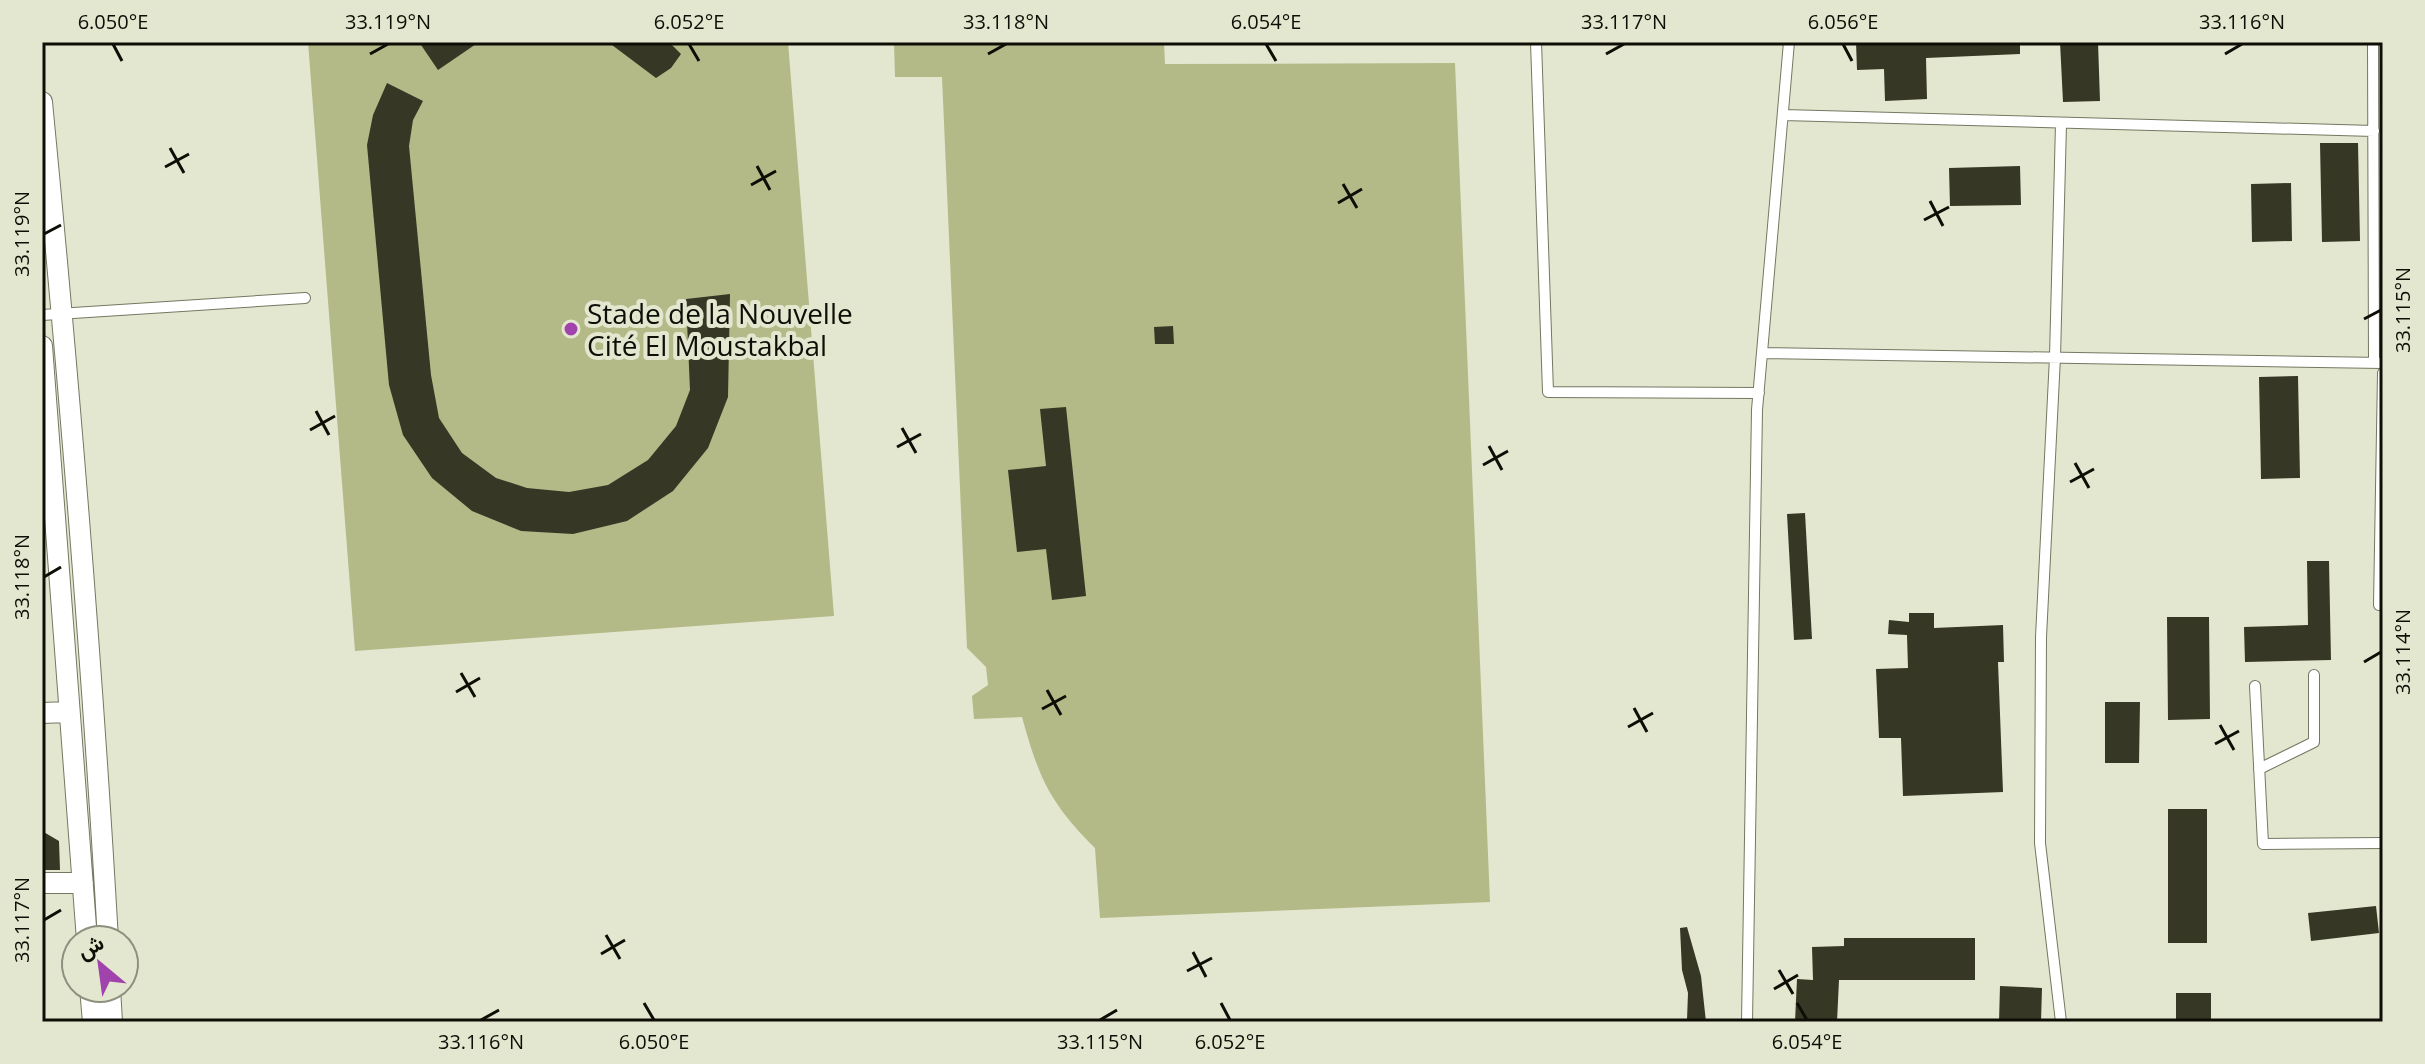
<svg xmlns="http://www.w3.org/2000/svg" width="2425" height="1064" viewBox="0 0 2425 1064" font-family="'Open Sans',Vazirmatn,sans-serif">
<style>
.green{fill:#b4b988}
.building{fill:#363724}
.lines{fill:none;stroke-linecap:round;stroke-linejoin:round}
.service-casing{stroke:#757762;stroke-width:12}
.minor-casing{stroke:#757762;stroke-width:22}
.service{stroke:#fff;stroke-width:10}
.minor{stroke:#fff;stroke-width:20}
.ticks{fill:none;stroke:#0e0e07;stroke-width:3}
.poi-dot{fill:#a043ad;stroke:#e4e7cf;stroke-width:3}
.labels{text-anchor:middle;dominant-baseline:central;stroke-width:8;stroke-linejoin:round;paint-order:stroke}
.poi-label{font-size:28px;fill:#0e0e07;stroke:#e4e7cf;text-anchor:start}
.neatline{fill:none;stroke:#0e0e07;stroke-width:3}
.ticks-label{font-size:20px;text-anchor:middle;fill:#0e0e07}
</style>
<rect width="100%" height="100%" fill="#e4e7cf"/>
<!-- green -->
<path class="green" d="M308,42H788L834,616L355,651Z
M894,42H1164L1165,64L1455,63L1490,902L1100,918L1095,848C1049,802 1039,778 1022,717L974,719L972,696L988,685L986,667L967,648L942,77H895Z"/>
<!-- building -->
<path class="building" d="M419,42H479L438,70Z
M608,42H669L681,54L671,68L656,78Z
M1856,42H2020V54L1926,58L1927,99L1885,101L1884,69L1857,70Z
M2060,42H2098L2100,101L2063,102Z
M387,83L423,101L413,120L409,146L431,375L439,418L462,453L496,478L527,488L569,492L608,485L648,460L676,426L690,390L686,299L730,294L728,397L708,448L673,491L627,521L573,534L521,531L472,511L432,478L403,435L389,385L367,145L373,115Z
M2320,143H2358L2360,241L2322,242Z
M2020,166L2021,205L1950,206L1949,168Z
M2291,183L2292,241L2252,242L2251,184Z
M1173,326L1174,344H1155L1154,327Z
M2298,376L2300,478L2261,479L2259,377Z
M1066,407L1086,596L1052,600L1046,549L1017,552L1008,470L1046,466L1040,409Z
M1805,513L1812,639L1794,640L1787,514Z
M2307,561H2329L2331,660L2245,662L2244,627L2308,625Z
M1909,613H1934V628L2003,625L2004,662H1998L2003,792L1903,796L1901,738H1879L1876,669L1908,668L1907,635L1888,634L1889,620L1909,622Z
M2167,617H2209L2210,719L2168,720Z
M2105,702H2140L2139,763H2105Z
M2168,809H2207V943H2168Z
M42,831L59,841L60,870H42Z
M2376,906L2379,933L2311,941L2308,913Z
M1687,927L1701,976L1706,1022L1687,1020L1688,993L1682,970L1680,928Z
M1844,938H1975V980H1839L1837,1022H1795L1797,979L1813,980L1812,947L1844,946Z
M2000,986L2042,988L2041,1022H1999Z
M2176,993H2211V1022H2176Z"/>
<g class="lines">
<defs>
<path id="service" d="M1536,42L1548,392L1759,393
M2373,42L2374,362
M1783,115L2374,131
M2061,124L2055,357L2041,637L2040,843L2061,1022
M42,315L305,298
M1762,353L2383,363
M2379,605L2383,373
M2255,686L2263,844L2383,843
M2259,769L2314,742V675
M1747,1022L1757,410L1789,42"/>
<path id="minor" d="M42,102C69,381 92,660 108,940
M42,346L87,940
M42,713L69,712
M42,883H83
M90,988L93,1022
M110,988L112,1022"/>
</defs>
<!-- service casing -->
<use href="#service" class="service-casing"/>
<!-- minor casing -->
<use href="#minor" class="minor-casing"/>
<!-- service -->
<use href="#service" class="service"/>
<!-- minor -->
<use href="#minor" class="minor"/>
</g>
<!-- ticks -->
<path class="ticks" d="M113,44L122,61M689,44L699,61M1266,44L1276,61M1843,44L1852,61M370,54L388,44M988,54L1006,44M1606,54L1624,44M2225,54L2242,44M170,148L184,173M757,166L770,190M165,167L189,154M1343,184L1357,208M751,185L776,171M1930,201L1943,226M1338,203L1362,189M1924,220L1949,207M44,234L61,225M2364,319L2381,310M316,411L329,435M902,428L916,453M310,430L335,416M1489,446L1502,470M897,447L921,434M2075,463L2089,488M1483,465L1508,451M2070,482L2094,469M44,577L61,567M2364,662L2381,652M461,673L475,697M1047,690L1061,715M456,692L480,678M1634,708L1647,732M1042,709L1066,696M2220,725L2234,750M1628,727L1653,713M2215,744L2239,731M44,920L61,910M606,935L620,959M1193,952L1206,977M601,954L625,940M1779,970L1793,994M1187,971L1212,958M1774,989L1798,975M644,1003L654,1020M1221,1003L1230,1020M1797,1003L1807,1020M481,1020L499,1010M1100,1020L1117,1010"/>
<!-- markers -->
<circle class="poi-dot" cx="571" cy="329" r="8"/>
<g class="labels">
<!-- poi labels -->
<g class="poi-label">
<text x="587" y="313">Stade de la Nouvelle<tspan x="587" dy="32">Cité El Moustakbal</tspan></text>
</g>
</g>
<!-- border -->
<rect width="2425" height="1064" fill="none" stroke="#e4e7cf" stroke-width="88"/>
<!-- north arrow -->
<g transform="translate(100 964) rotate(331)"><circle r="38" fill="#e4e7cf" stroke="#8e907f" stroke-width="2"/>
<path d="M0-6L14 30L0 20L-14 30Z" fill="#a043ad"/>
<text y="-12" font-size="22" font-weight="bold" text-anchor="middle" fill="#0e0e07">ش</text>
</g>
<rect x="44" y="44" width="2337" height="976" class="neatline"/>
<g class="ticks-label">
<text x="113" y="29">6.050°E</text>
<text x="388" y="29">33.119°N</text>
<text x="689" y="29">6.052°E</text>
<text x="1006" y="29">33.118°N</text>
<text x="1266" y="29">6.054°E</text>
<text x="1624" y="29">33.117°N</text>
<text x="1843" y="29">6.056°E</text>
<text x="2242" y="29">33.116°N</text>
<text transform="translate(22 234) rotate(-90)" y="7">33.119°N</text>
<text transform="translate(2403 310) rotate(-90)" y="7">33.115°N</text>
<text transform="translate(22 577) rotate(-90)" y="7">33.118°N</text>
<text transform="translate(2403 652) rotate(-90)" y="7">33.114°N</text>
<text transform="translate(22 920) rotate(-90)" y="7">33.117°N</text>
<text x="481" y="1049">33.116°N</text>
<text x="654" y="1049">6.050°E</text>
<text x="1100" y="1049">33.115°N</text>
<text x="1230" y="1049">6.052°E</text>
<text x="1807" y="1049">6.054°E</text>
</g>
</svg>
